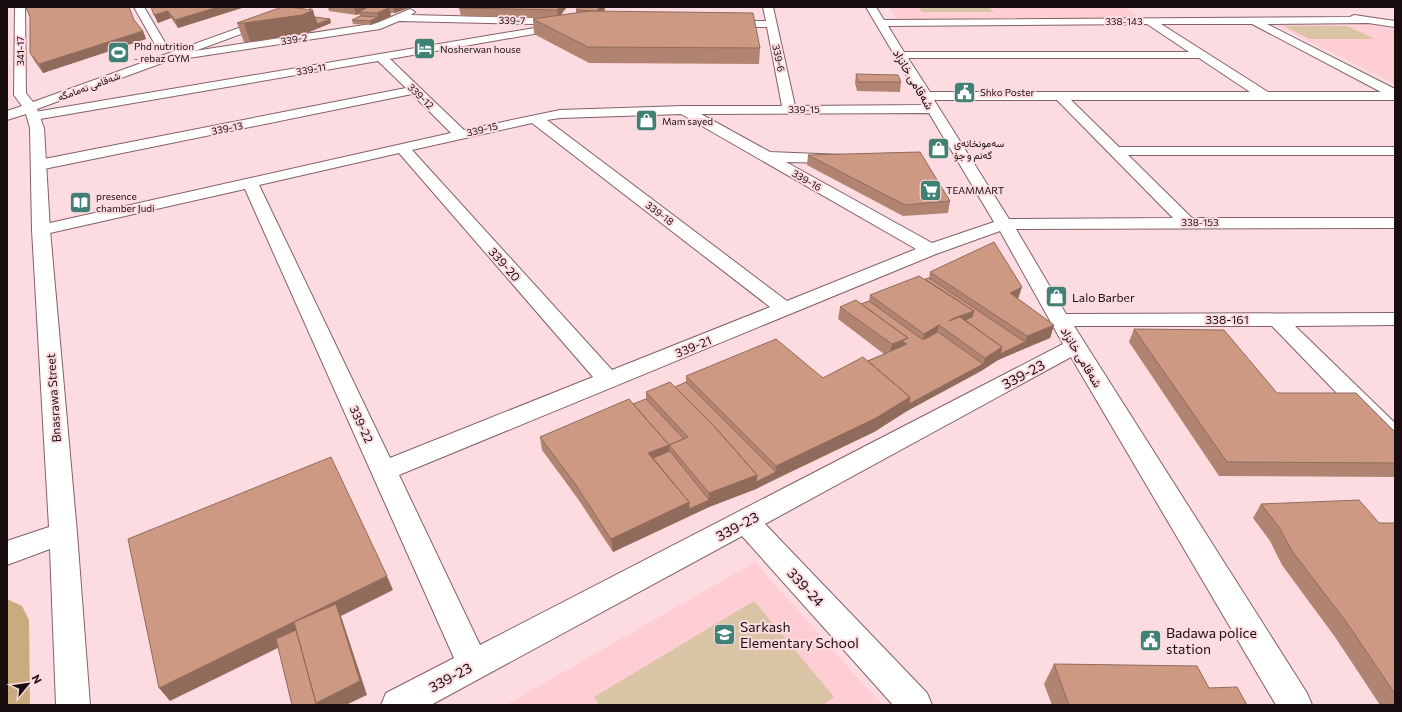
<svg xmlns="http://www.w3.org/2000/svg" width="1402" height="712" viewBox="0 0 1402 712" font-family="Commissioner,Vazirmatn,sans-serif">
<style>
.built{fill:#feced4}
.green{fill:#d9c4a6}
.forest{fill:#caab7d}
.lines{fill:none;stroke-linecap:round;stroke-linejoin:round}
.minor-casing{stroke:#836165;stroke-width:2}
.major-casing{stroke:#836165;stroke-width:2}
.minor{fill:#fff;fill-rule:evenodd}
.major{fill:#fff;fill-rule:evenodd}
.wall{fill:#b18471}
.shaded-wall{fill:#906b5c}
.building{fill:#ce9983;stroke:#906b5c}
.labels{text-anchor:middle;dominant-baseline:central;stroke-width:4;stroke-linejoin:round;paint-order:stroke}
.far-street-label{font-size:10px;fill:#1a0d0f;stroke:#fcdce0}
.far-poi-label{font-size:10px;fill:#1a0d0f;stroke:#fcdce0;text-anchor:start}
.street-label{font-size:12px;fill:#1a0d0f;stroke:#fcdce0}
.poi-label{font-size:12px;fill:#1a0d0f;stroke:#fcdce0;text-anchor:start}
.near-street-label{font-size:14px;fill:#1a0d0f;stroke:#fcdce0}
.near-poi-label{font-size:14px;fill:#1a0d0f;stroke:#fcdce0;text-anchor:start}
</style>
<rect width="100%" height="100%" fill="#fcdce0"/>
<!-- built -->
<path class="built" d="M889,7H1125L1143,19H898Z
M1366,24L1395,29V84L1276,25Z
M755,562L882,705H506Z"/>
<!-- green -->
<path class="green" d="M918,7H989L994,12H922Z
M1284,26H1347L1375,39H1309Z
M754,601L834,697L823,705H599L594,697Z"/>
<!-- forest -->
<path class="forest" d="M7,599L22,606L29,620L30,705H7Z"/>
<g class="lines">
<defs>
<path id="minor" d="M15,7H25L26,95L20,99L14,95Z
M134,7H144L167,46L165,48H157Z
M763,7H773L795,106L924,105L866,7H876L884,20L1350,17L1354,15L1395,21V27L1368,23L1267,24L1395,89V100H1071L1119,147H1395V155H1128L1192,218H1395V228L1016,229L1066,314L1395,313V325L1295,326L1395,423V447L1386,444L1272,326H1074L1307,693L1312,705H1276L1071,357L765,524L927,693L932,705H893L742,536L431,705H381L386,693L454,658L245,189L41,235L35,234L32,230L35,226L41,225L451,133L412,94L39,170L34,168L31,165L34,162L39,160L406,88L378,61L34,120L29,119L27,116L29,113L564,23L568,24L569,26L568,28L390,59L464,130L560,110L683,106H782L767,27H726L721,24L726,21H766ZM1147,24L1189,52H904L888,26ZM1161,24H1252L1381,92H1268ZM908,58H1199L1250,92H930ZM934,100H1057L1173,218L1009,219ZM929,113L994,222L932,243L786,162L837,163L842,161L845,158L842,155L770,152L701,114ZM681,114L916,249L787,301L547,120L560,118ZM532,123L770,307L612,370L412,150ZM399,153L593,377L390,458L259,185ZM1000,231L1063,344L480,645L399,475L936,254Z
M410,9L415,12L411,15L534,18L539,21L534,24L399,21L380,29L162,62L156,59L162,56L377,23Z"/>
<path id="major" d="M297,7H311L309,9L37,109L44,128L50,230L77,533L90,705H56L50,549L7,565V541L49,527L32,230L30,128L26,114L7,120V111L22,106L14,95L15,92H25L33,102Z"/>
</defs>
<!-- minor casing -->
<use href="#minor" class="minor-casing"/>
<!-- major casing -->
<use href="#major" class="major-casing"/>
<!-- minor -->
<use href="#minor" class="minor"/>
<!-- major -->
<use href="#major" class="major"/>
</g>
<!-- wall -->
<path class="wall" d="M151,7H245L178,28L171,18L158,23Z
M328,7H411L395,13H390L391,16L371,25L353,24L352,20L360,16L359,14L356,15L329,11Z
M460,7H567L561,15L576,13V10L579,7H605V9L604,11L760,48L759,64L589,63L534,34L533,19L543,18L461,16L459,8Z
M30,17L134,21L143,31L146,39L43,73L35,62L30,53Z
M315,17L330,19L331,23L307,33L250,42H244L237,23Z
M856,74L901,82L900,92L857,91L855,83Z
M808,155L950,201L948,213L903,216L807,165Z
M930,272L1018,299L1054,325L1050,338L998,360L981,371L907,411L874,432L756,489L709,507L613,552L578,499L542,450L540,437L633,404L646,399V392L675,387L686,382V376L823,378L884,354L838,319L840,307L861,304L869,301L870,295L929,278Z
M1134,329L1277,393L1395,432V477L1219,476L1129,342Z
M1261,504L1379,523H1395V705H1380L1335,637L1282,565L1270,541L1253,518Z
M1054,664L1209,688L1247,705H1052L1044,684Z"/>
<!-- shaded-wall -->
<path class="shaded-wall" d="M218,7H245L178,28L175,20Z
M354,7H375L359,12V14L356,15Z
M393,7H411L395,13Z
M560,7H567L558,18L557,10Z
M600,7H605V9L597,19L596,11Z
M389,8L391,16L371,25L370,21L378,17L377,13Z
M313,10L317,24L330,19L331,23L307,33L250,42L244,23Z
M168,11L171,18L158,23L154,15Z
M143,31L146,39L43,73L39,64Z
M1022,287L1018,299L1010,293Z
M974,311L970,324L949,321L954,318Z
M939,325L936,338L922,347L924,334Z
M1054,325L1050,338L1023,349L1027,336Z
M908,338L906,351L889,357L892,344Z
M1025,342L1023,349L998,360L981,371L907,411L874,432L775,479L776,466L910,397L983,364L985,358L1002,347Z
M669,445L670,458L653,465L648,453Z
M776,472L775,479L756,489L709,507L613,552L611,539L689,502L709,500V493L757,475Z
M387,576L393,590L341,616L367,695L346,705H316V703L300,637L170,701L159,688Z"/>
<!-- building -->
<path class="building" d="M26,7H129L134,20L143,31L39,64L30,53V17Z
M151,7H218L175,20L168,11L154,15Z
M282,7H289L313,10L302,15L244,23H237Z
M368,7H379L389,8L377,13L359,12Z
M460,7H560L557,10L459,8Z
M579,7H600L597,11L576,10Z
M589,11L753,13L760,48L588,47L533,19Z
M360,16L378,17L370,21L352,20Z
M315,17L330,19L317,24Z
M856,74L898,75L901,82H858Z
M920,152L950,201L905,205L808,155Z
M994,242L1022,287L1010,293L1054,325L1027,336L930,272Z
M919,276L974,311L954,318L949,321L960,317L1002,347L985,358L939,325L924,334L870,295Z
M929,278L1025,342L1000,354L1002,347L965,320L972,317L974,311L925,279Z
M856,300L908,338L892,344L840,307Z
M869,301L923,340L938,332L983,364L909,404L910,397L868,361L907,344L902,341L908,338L861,304Z
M1134,329L1224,330L1277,393H1356L1395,432V463L1227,462Z
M776,339L823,378L863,357L910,397L876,418L776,466L686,376Z
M670,382L714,426L757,475L709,493L669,445L648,453L689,502L611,539L576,485L540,437L629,399L669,445L688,437L646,392Z
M686,382L776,472L756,482L757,475L714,426L675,387Z
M646,399L684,439L669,445L633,404Z
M670,451L709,500L689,509V502L653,458Z
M331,457L387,576L159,688L128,539Z
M1359,500L1379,523H1395V694L1347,623L1292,551L1279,527L1261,504Z
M336,604L360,681L316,703L294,622Z
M296,630L316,703V705H292L276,639Z
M1054,664L1197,666L1209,688L1237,687L1247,705H1069Z"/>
<!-- icons -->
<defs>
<symbol id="hotel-square" viewBox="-11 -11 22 22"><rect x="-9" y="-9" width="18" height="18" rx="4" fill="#3f8275" stroke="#fcdce0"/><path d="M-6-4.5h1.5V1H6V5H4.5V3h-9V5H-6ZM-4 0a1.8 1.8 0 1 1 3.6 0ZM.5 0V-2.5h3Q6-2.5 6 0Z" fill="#fff"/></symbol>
<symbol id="stadium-square" viewBox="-11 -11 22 22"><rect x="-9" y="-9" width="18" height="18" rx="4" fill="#3f8275" stroke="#fcdce0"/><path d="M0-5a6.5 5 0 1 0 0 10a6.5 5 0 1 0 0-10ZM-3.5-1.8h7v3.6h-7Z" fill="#fff"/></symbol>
<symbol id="civic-square" viewBox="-11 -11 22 22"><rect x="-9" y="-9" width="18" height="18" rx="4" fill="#3f8275" stroke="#fcdce0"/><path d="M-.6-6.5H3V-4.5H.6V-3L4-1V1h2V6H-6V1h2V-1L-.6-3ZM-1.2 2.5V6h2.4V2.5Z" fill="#fff"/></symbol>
<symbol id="shop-square" viewBox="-11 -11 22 22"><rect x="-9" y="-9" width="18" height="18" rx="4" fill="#3f8275" stroke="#fcdce0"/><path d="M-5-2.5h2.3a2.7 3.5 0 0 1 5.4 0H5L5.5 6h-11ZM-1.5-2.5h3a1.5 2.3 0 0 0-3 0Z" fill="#fff"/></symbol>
<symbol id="supermarket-square" viewBox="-11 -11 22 22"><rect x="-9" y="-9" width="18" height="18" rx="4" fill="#3f8275" stroke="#fcdce0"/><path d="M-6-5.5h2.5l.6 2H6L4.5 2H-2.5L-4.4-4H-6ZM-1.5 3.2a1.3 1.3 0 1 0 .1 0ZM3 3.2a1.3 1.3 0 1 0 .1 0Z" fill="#fff"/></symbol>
<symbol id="library-square" viewBox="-11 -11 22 22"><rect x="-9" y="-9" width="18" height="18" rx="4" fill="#3f8275" stroke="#fcdce0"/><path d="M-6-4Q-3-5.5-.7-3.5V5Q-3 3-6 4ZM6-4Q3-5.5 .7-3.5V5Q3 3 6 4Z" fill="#fff"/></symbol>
<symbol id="school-square" viewBox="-11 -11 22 22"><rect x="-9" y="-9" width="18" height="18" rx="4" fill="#3f8275" stroke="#fcdce0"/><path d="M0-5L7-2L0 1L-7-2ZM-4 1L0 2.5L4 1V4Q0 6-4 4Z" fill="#fff"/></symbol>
</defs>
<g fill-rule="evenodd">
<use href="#hotel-square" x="412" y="36" width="25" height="25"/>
<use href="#stadium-square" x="106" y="40" width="25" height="25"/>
<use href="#civic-square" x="952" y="80" width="25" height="25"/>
<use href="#shop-square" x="634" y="108" width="25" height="25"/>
<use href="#shop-square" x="926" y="136" width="25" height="25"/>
<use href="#supermarket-square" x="918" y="178" width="25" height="25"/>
<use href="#library-square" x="68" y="190" width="25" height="25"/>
<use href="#shop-square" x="1044" y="284" width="25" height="25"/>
<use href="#school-square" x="712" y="622" width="25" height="25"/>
<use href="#civic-square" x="1138" y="628" width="25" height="25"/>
</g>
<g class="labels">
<!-- far-street labels -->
<g class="far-street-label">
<text transform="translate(512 20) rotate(1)">339-7</text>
<text x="1124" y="21">338-143</text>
<text transform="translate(294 39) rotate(-9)">339-2</text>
<text transform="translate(20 51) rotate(-90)">341-17</text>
<text transform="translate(779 58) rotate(78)">339-6</text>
<text transform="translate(311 69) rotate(-10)">339-11</text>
<text transform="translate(89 86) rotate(-20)">شەقامی نەمامگە</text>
<text transform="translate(421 96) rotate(44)">339-12</text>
<text x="804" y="109">339-15</text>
<text transform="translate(227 128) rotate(-11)">339-13</text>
<text transform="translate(482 129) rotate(-13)">339-15</text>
<text transform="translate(807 180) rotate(30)">339-16</text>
<text transform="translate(660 213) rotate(37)">339-18</text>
<text x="1200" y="222">338-153</text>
</g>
<!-- far-poi labels -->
<g class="far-poi-label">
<text x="134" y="46">Phd nutrition<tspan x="134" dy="12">- rebaz GYM</tspan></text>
<text x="440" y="49">Nosherwan house</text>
<text x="980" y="92">Shko Poster</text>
<text x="662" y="121">Mam sayed</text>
<text x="954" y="143">سەمونخانەی<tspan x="954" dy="12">گەنم و جۆ</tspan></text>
<text x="946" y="190">TEAMMART</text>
<text x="96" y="196">presence<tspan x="96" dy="12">chamber Judi</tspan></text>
</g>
<!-- street labels -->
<g class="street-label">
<text transform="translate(914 79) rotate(59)">شەقامی خانزاد</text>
<text transform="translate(505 264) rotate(48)">339-20</text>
<text x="1227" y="319">338-161</text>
<text transform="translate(693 346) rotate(-22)">339-21</text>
<text transform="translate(1082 357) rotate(59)">شەقامی خانزاد</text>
<text transform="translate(53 398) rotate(-94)">Bnasrawa Street</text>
<text transform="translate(362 424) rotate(65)">339-22</text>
</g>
<!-- poi labels -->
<g class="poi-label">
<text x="1072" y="297">Lalo Barber</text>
</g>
<!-- near-street labels -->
<g class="near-street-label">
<text transform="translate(1023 374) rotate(-28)">339-23</text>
<text transform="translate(737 526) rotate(-28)">339-23</text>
<text transform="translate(806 587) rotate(47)">339-24</text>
<text transform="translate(450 677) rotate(-28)">339-23</text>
</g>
<!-- near-poi labels -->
<g class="near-poi-label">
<text x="740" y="626">Sarkash<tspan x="740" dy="16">Elementary School</tspan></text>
<text x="1166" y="632">Badawa police<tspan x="1166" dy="16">station</tspan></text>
</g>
</g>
<!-- border -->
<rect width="1402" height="712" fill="none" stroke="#1a0d0f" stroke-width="16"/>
<!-- north arrow -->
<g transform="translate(28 684) rotate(61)" stroke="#fcdce0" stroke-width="3" paint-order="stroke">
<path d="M0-3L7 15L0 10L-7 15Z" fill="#1a0d0f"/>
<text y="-6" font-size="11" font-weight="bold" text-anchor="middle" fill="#1a0d0f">N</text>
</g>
</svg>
